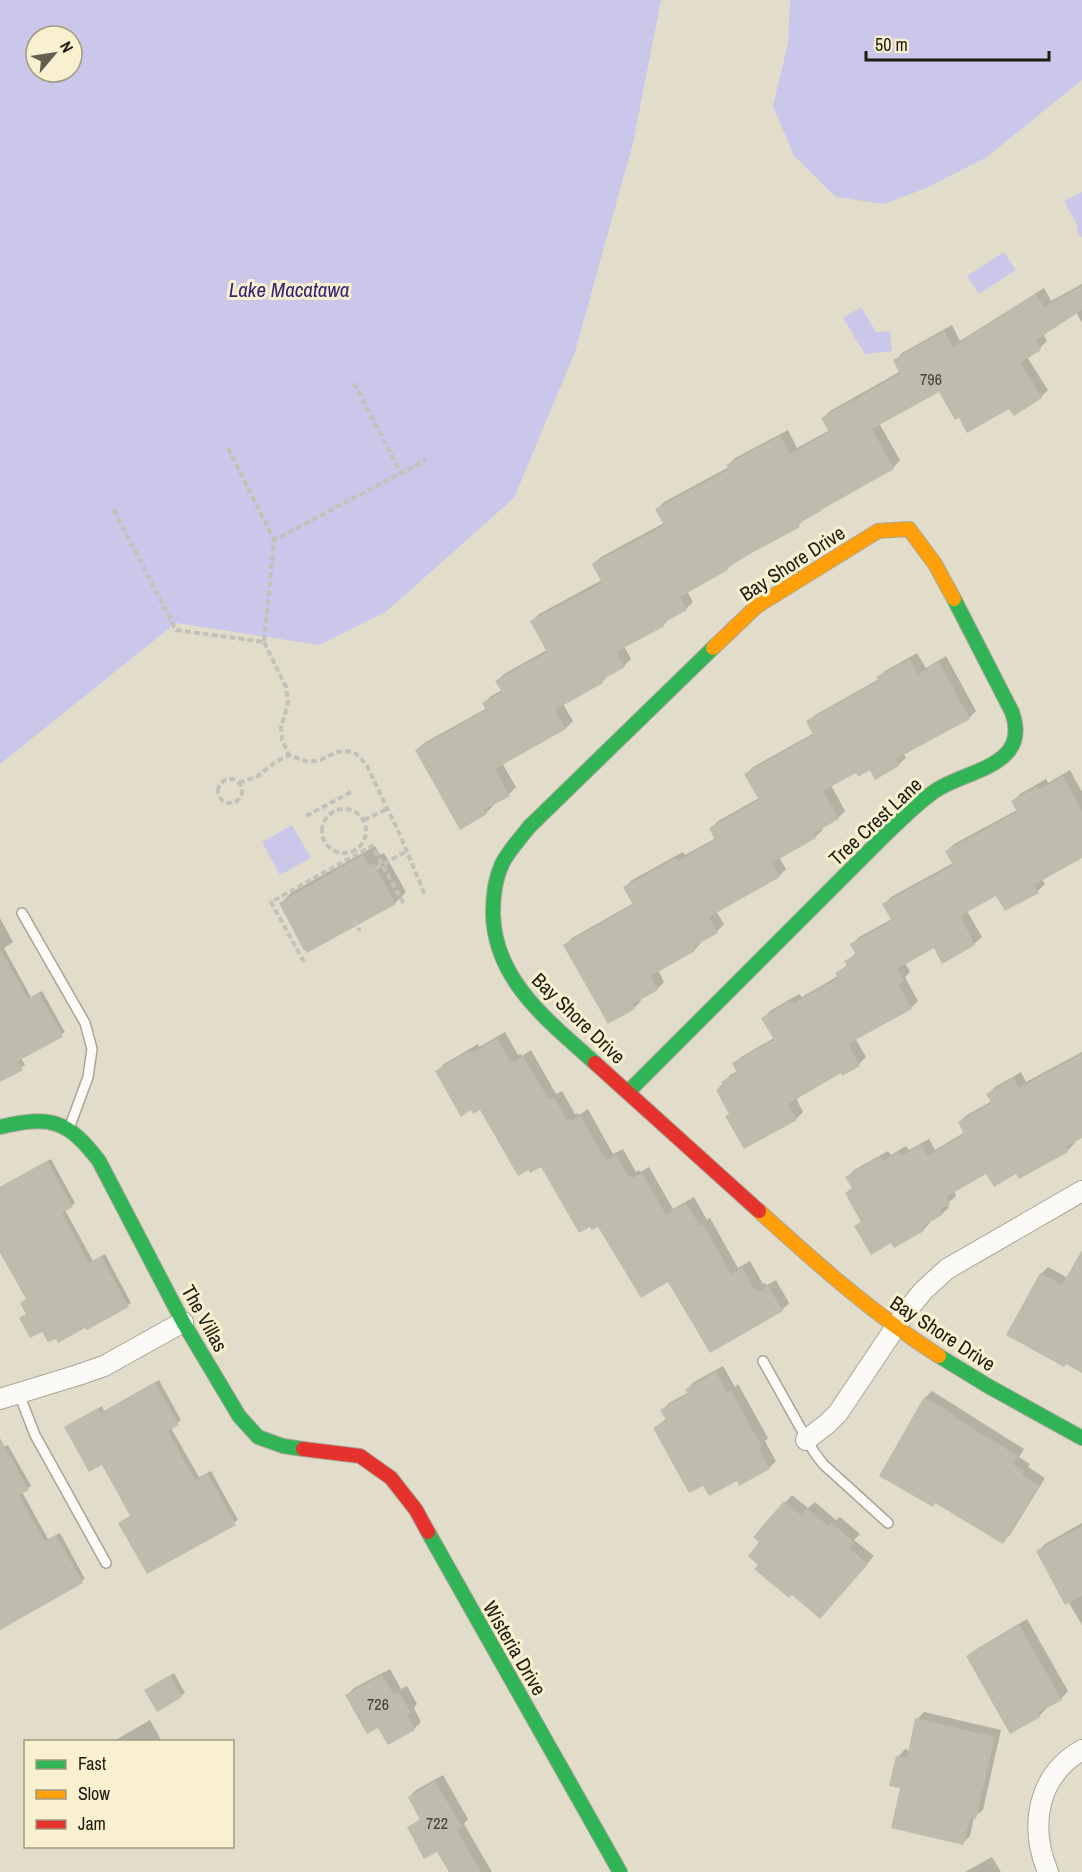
<svg xmlns="http://www.w3.org/2000/svg" width="1082" height="1872" viewBox="0 0 1082 1872" font-family="'Archivo Narrow',sans-serif">
<style>
.water{fill:#cac7ea;fill-rule:evenodd}
.shadow{fill:#0003}
.building{fill:#bfbcae}
.lines{fill:none;stroke-linecap:round;stroke-linejoin:round}
.lane-casing{stroke:#a8a597;stroke-width:12}
.street-casing{stroke:#a8a597;stroke-width:22}
.fast-casing{stroke:#a8a597;stroke-width:16}
.slow-casing{stroke:#a8a597;stroke-width:16}
.jam-casing{stroke:#a8a597;stroke-width:16}
.path{stroke:#c3c1ba;stroke-width:4;stroke-dasharray:6 3;stroke-linecap:butt}
.lane{stroke:#fbfaf7;stroke-width:9}
.street{stroke:#fbfaf7;stroke-width:20}
.fast{stroke:#30b455;stroke-width:14}
.slow{stroke:#ff9f0a;stroke-width:14}
.jam{stroke:#e5322d;stroke-width:14}
.labels{text-anchor:middle;dominant-baseline:central;stroke-width:6;stroke-linejoin:round;paint-order:stroke}
.number-label{font-size:16px;fill:#474438}
.street-label{font-size:20px;fill:#1f1c10;stroke:#f8f0cf}
.water-label{font-size:21px;font-style:italic;fill:#352575;stroke:#f8f0cf}
</style>
<rect width="100%" height="100%" fill="#e2ddcb"/>
<!-- water -->
<path class="water" d="M0,0H661L633,143L575,352L514,498L387,611L319,645L176,623L0,764ZM36,36H72V72H36Z
M790,0H1082V80L987,157L924,189L884,204L836,197L794,156L773,106L788,43Z
M1082,192V237H1080L1076,229L1078,227L1064,201Z
M1004,252L1016,270L979,294L967,276Z
M861,307L876,332L890,331L892,351L865,354L843,318Z
M292,825L311,858L280,875L262,842Z"/>
<!-- shadow -->
<path class="shadow" d="M1082,284V323L1076,312L1043,334L1047,341L1040,348L1027,357L1048,390L1041,397L1010,407L940,390L879,423L900,460L893,468L806,518L799,525L735,561L727,569L687,591L693,602L686,609L671,617L664,624L624,646L631,659L624,666L610,674L602,682L563,704L573,721L566,728L502,763L516,787L509,794L492,804L493,806L486,813L416,751L424,743L487,708L484,703L491,696L502,690L497,681L504,674L547,650L532,621L539,614L602,580L593,564L601,557L664,523L657,509L664,502L729,467L728,465L735,458L788,430L797,448L830,430L823,418L830,411L901,371L895,361L902,353L952,325L960,341L1044,288L1051,301Z
M917,653L926,668L946,656L976,711L969,718L903,753L906,758L898,765L857,771L831,785L845,811L838,818L821,827L823,830L815,837L779,857L786,869L779,876L716,911L724,924L717,931L700,941L701,943L694,950L658,970L664,982L657,989L640,999L641,1001L634,1008L565,945L572,938L634,903L625,887L632,880L683,852L685,855L716,838L710,829L718,821L759,798L746,774L753,767L814,733L808,722L815,715L879,679L878,678L885,671Z
M1070,770L1082,792V857L1042,879L1045,884L1038,891L997,894L967,911L982,937L974,944L942,962L934,946L905,963L910,972L905,977L918,1001L911,1008L855,1038L866,1057L859,1064L842,1071L796,1098L803,1112L796,1119L730,1113L717,1090L730,1075L738,1071L734,1064L741,1057L774,1038L763,1018L770,1011L799,994L802,997L838,976L837,973L848,964L846,962L856,953L852,945L859,937L892,919L884,904L891,897L953,863L947,851L954,844L1017,810L1013,801L1020,794L1046,779L1048,783Z
M375,846L380,855L384,853L406,892L395,903H281L292,892Z
M0,918L13,942L4,948L31,997L42,991L65,1032L21,1058L25,1065L0,1081Z
M505,1032L518,1055L521,1054L522,1056L531,1050L556,1094L562,1091L575,1114L577,1113L579,1115L588,1109L613,1154L623,1149L636,1172L639,1170L640,1172L649,1167L673,1209L694,1197L707,1220L710,1218L738,1268L750,1261L763,1284L765,1283L767,1285L776,1280L789,1303L782,1310L711,1350L669,1280L599,1225H590L542,1165L480,1108L437,1071L444,1064L478,1044L479,1047Z
M1082,1052V1136L1073,1141L1075,1143L1068,1150L1019,1177L1017,1172H987L954,1191L956,1196L947,1204L949,1207L942,1214L929,1221L930,1223L923,1230L892,1240L856,1226L862,1220L847,1193L853,1187L847,1177L854,1170L888,1151L891,1155L906,1146L909,1150L929,1139L935,1150L965,1132L959,1122L967,1115L992,1101L988,1094L995,1087L1021,1072L1026,1082Z
M51,1159L75,1203L65,1210L93,1261L105,1254L131,1303L87,1328L28,1314L22,1303L27,1298L0,1250V1187Z
M1048,1267L1068,1278L1082,1270V1372L1041,1274Z
M723,1366L735,1387L738,1384L768,1438L765,1441L776,1461L769,1468L737,1479L703,1484L654,1428L667,1418L662,1410L669,1403L689,1392L687,1389L694,1382Z
M159,1380L181,1420L171,1428L199,1477L211,1471L238,1520L148,1572L132,1516L102,1463L66,1427L102,1406L104,1411Z
M932,1391L1024,1449L1019,1457L1030,1464L1028,1467L1045,1478L1010,1535L1002,1542L925,1398Z
M8,1445L31,1486L22,1492L48,1539L60,1533L85,1579L0,1628V1449Z
M792,1495L808,1508L815,1502L836,1520L840,1517L860,1534L854,1540L874,1556L827,1610L760,1565L762,1542L755,1537Z
M1082,1523V1625L1038,1551L1045,1544Z
M1027,1619L1068,1691L1061,1699L1045,1707L1046,1709L1039,1716L968,1657L975,1650Z
M390,1669L401,1689L407,1686L417,1704L414,1708L421,1722L414,1729L379,1726L347,1695L354,1688Z
M174,1673L185,1693L157,1710L146,1690Z
M924,1712L1001,1730L983,1810L974,1817L970,1836L963,1843L902,1787L898,1757L905,1749L910,1751L917,1719Z
M150,1720L162,1742H116L119,1738Z
M443,1775L468,1819L464,1824L492,1872H453L438,1850L409,1828L421,1818L409,1797L416,1790Z
M992,1857L1001,1872H965Z"/>
<!-- building -->
<path class="building" d="M1082,286V310L1036,340L1041,350L1020,363L1042,398L1014,416L1009,409L967,433L959,418L955,420L939,392L872,429L894,469L821,510V511L798,524L800,527L750,554L727,568L728,570L680,597L687,610L663,623L665,626L616,652L625,667L602,680L603,683L555,710L566,729L495,769L510,796L484,810L487,814L460,830L415,750L486,710L482,703L502,692L495,681L547,652L530,621L602,583L592,564L664,525L655,509L729,469L726,465L780,436L790,454L829,432L821,418L900,374L893,360L944,331L953,347L1036,294L1044,307Z
M910,659L918,674L939,662L970,719L896,759L899,766L875,780L870,770L858,777L856,773L823,791L839,819L814,833L816,838L772,863L780,877L709,917L718,933L693,947L695,951L651,976L658,990L633,1004L635,1009L608,1024L563,945L633,905L623,887L676,858L678,861L715,840L709,828L759,800L744,774L813,735L806,721L878,681L876,677Z
M1063,776L1082,811V858L1034,885L1039,893L1005,911L996,896L960,916L975,945L942,964L934,948L897,969L904,981L898,984L912,1009L848,1044L860,1066L842,1076L841,1073L788,1104L797,1120L744,1149L725,1116L729,1114L716,1090L723,1086L721,1082L737,1073L732,1063L774,1040L761,1018L792,1000L794,1003L838,978L835,973L847,966L844,961L856,955L850,944L892,921L882,904L953,865L945,851L1017,812L1011,801L1038,786L1040,789Z
M363,855L369,865L373,863L396,904L307,953L306,950L304,951L279,903Z
M0,949L28,999L39,993L63,1037L18,1061L23,1070L0,1082Z
M497,1038L510,1061L513,1060L514,1062L523,1056L549,1100L554,1097L567,1120L570,1119L571,1121L580,1116L606,1160L616,1155L629,1178L631,1176L633,1178L642,1173L666,1215L686,1203L700,1226L703,1224L731,1274L742,1267L755,1290L758,1289L759,1291L768,1286L783,1311L710,1353L668,1282L641,1298L598,1227L592,1230L590,1227L579,1233L541,1167L530,1173L528,1170L518,1176L480,1110L473,1114L471,1110L461,1117L435,1071L471,1050L472,1053Z
M1082,1054V1138L1066,1147L1068,1152L1019,1179L1016,1174L994,1187L986,1174L946,1197L950,1204L940,1210L942,1215L922,1227L924,1231L894,1248L891,1243L871,1255L854,1226L861,1222L845,1193L852,1188L845,1177L880,1157L883,1161L899,1152L901,1156L921,1145L928,1156L964,1134L958,1122L991,1103L986,1094L1013,1078L1019,1088Z
M47,1161L73,1207L62,1213L89,1263L101,1256L129,1307L87,1330L85,1328L58,1343L56,1339L48,1342L42,1332L30,1338L19,1318L26,1314L20,1303L26,1299L0,1253V1187Z
M1082,1250V1373L1066,1364L1064,1367L1006,1335L1040,1273L1062,1285Z
M716,1372L727,1393L731,1390L762,1447L759,1449L770,1469L739,1486L737,1481L709,1496L703,1486L689,1493L653,1428L666,1420L660,1410L688,1394L685,1389Z
M155,1382L179,1425L168,1431L195,1480L207,1473L236,1525L147,1574L118,1523L130,1516L117,1492L102,1465L89,1472L64,1427L98,1408L101,1413Z
M924,1397L955,1415L954,1417L1018,1456L1013,1464L1024,1471L1022,1475L1039,1486L1003,1544L935,1503L933,1507L879,1476Z
M0,1438L29,1490L19,1495L32,1519L45,1541L56,1535L83,1583L0,1630Z
M784,1501L801,1515L807,1508L828,1526L832,1523L854,1542L849,1548L868,1564L820,1619L792,1595L789,1598L754,1569L758,1565L748,1556L759,1542L753,1537Z
M1082,1526V1596L1065,1605L1036,1551Z
M1019,1625L1062,1700L1038,1713L1040,1717L1010,1734L966,1656Z
M170,1675L182,1697L157,1712L144,1690Z
M382,1675L394,1695L399,1692L411,1713L407,1715L415,1730L388,1745L378,1728L367,1734L345,1695Z
M915,1718L995,1737L976,1819L970,1818L963,1845L891,1828L900,1788L889,1786L896,1756L907,1758Z
M435,1781L462,1827L457,1831L481,1872H449L437,1852L424,1859L407,1827L420,1820L408,1797Z"/>
<g class="lines">
<defs>
<path id="lane" d="M22,913L85,1023L92,1049L88,1077L70,1126
M763,1361L814,1452L823,1464L888,1523
M19,1394L35,1435L106,1563"/>
<path id="street" d="M0,1399L78,1375L104,1366L183,1322
M806,1440L827,1424L838,1413L905,1313L923,1291L947,1269L1082,1191
M1048,1872C1029,1826 1037,1776 1082,1750"/>
<path id="fast" d="M595,1063C550,1022 494,981 493,913C493,897 495,879 502,864C509,850 520,839 529,827L713,648
M628,1092L885,835C902,819 919,801 938,789C971,769 1031,765 1012,712L954,599
M0,1127C50,1115 68,1120 99,1161L183,1322L239,1416L258,1437L283,1446L303,1449
M939,1356L988,1386L1082,1438
M428,1532L620,1872"/>
<path id="slow" d="M713,648L757,606L878,531L909,529L935,564L954,599
M759,1211C816,1263 873,1314 939,1356"/>
<path id="jam" d="M595,1063L759,1211
M303,1449L360,1456L391,1478L416,1510L428,1532"/>
</defs>
<!-- lane casing -->
<use href="#lane" class="lane-casing"/>
<!-- street casing -->
<use href="#street" class="street-casing"/>
<!-- fast casing -->
<use href="#fast" class="fast-casing"/>
<!-- slow casing -->
<use href="#slow" class="slow-casing"/>
<!-- jam casing -->
<use href="#jam" class="jam-casing"/>
<!-- path -->
<path class="path" d="M354,383L401,473
M228,448L274,540
M114,510L176,630L264,642L274,540L426,460
M264,642L286,687L288,703L281,728L282,740L289,755L308,762L320,760L337,752L347,751L356,754L366,764L400,835L425,895
M218 791a12 12 0 1 1 24 0a12 12 0 1 1-24 0Z
M239,783L258,776L274,763L289,755
M322 831a22 22 0 1 1 44 0a22 22 0 1 1-44 0Z
M306,816L351,792
M364,820L387,809
M376,868L407,851
M354,920L360,931
M304,962L271,902L372,846L405,906"/>
<!-- lane -->
<use href="#lane" class="lane"/>
<!-- street -->
<use href="#street" class="street"/>
<!-- fast -->
<use href="#fast" class="fast"/>
<!-- slow -->
<use href="#slow" class="slow"/>
<!-- jam -->
<use href="#jam" class="jam"/>
</g>
<g class="labels">
<!-- number labels -->
<g class="number-label">
<text x="931" y="379">796</text>
<text x="378" y="1704">726</text>
<text x="437" y="1823">722</text>
</g>
<!-- street labels -->
<g class="street-label">
<text transform="translate(792 563) rotate(-33)">Bay Shore Drive</text>
<text transform="translate(875 821) rotate(-43)">Tree Crest Lane</text>
<text transform="translate(579 1018) rotate(44)">Bay Shore Drive</text>
<text transform="translate(205 1318) rotate(61)">The Villas</text>
<text transform="translate(943 1333) rotate(33)">Bay Shore Drive</text>
<text transform="translate(515 1648) rotate(60)">Wisteria Drive</text>
</g>
<!-- water labels -->
<g class="water-label">
<text x="289" y="289">Lake Macatawa</text>
</g>
</g>
<!-- legend -->
<rect x="24" y="1740" width="210" height="108" fill="#f8f0cf" stroke="#a19b83" stroke-width="1.5"/>
<rect x="36" y="1760" width="30" height="9" fill="#30b455" stroke="#a19b83" stroke-width="1.5"/>
<text x="78" y="1770" font-size="18" fill="#1f1c10">Fast</text>
<rect x="36" y="1790" width="30" height="9" fill="#ff9f0a" stroke="#a19b83" stroke-width="1.5"/>
<text x="78" y="1800" font-size="18" fill="#1f1c10">Slow</text>
<rect x="36" y="1820" width="30" height="9" fill="#e5322d" stroke="#a19b83" stroke-width="1.5"/>
<text x="78" y="1830" font-size="18" fill="#1f1c10">Jam</text>
<!-- north arrow -->
<g transform="translate(54 54) rotate(61)"><circle r="28" fill="#f8f0cf" stroke="#a19b83" stroke-width="1.5"/>
<path d="M0-4.5L10 22L0 15L-10 22Z" fill="#636051"/>
<text y="-9" font-size="16" font-weight="bold" text-anchor="middle" fill="#1f1c10">N</text>
</g>
<!-- scale -->
<path d="M866 51v9h183v-9" fill="none" stroke="#1f1c10" stroke-width="3"/>
<text x="875" y="51" font-size="18" fill="#1f1c10" stroke="#f8f0cf" stroke-width="4.5" paint-order="stroke">50 m</text>
</svg>
